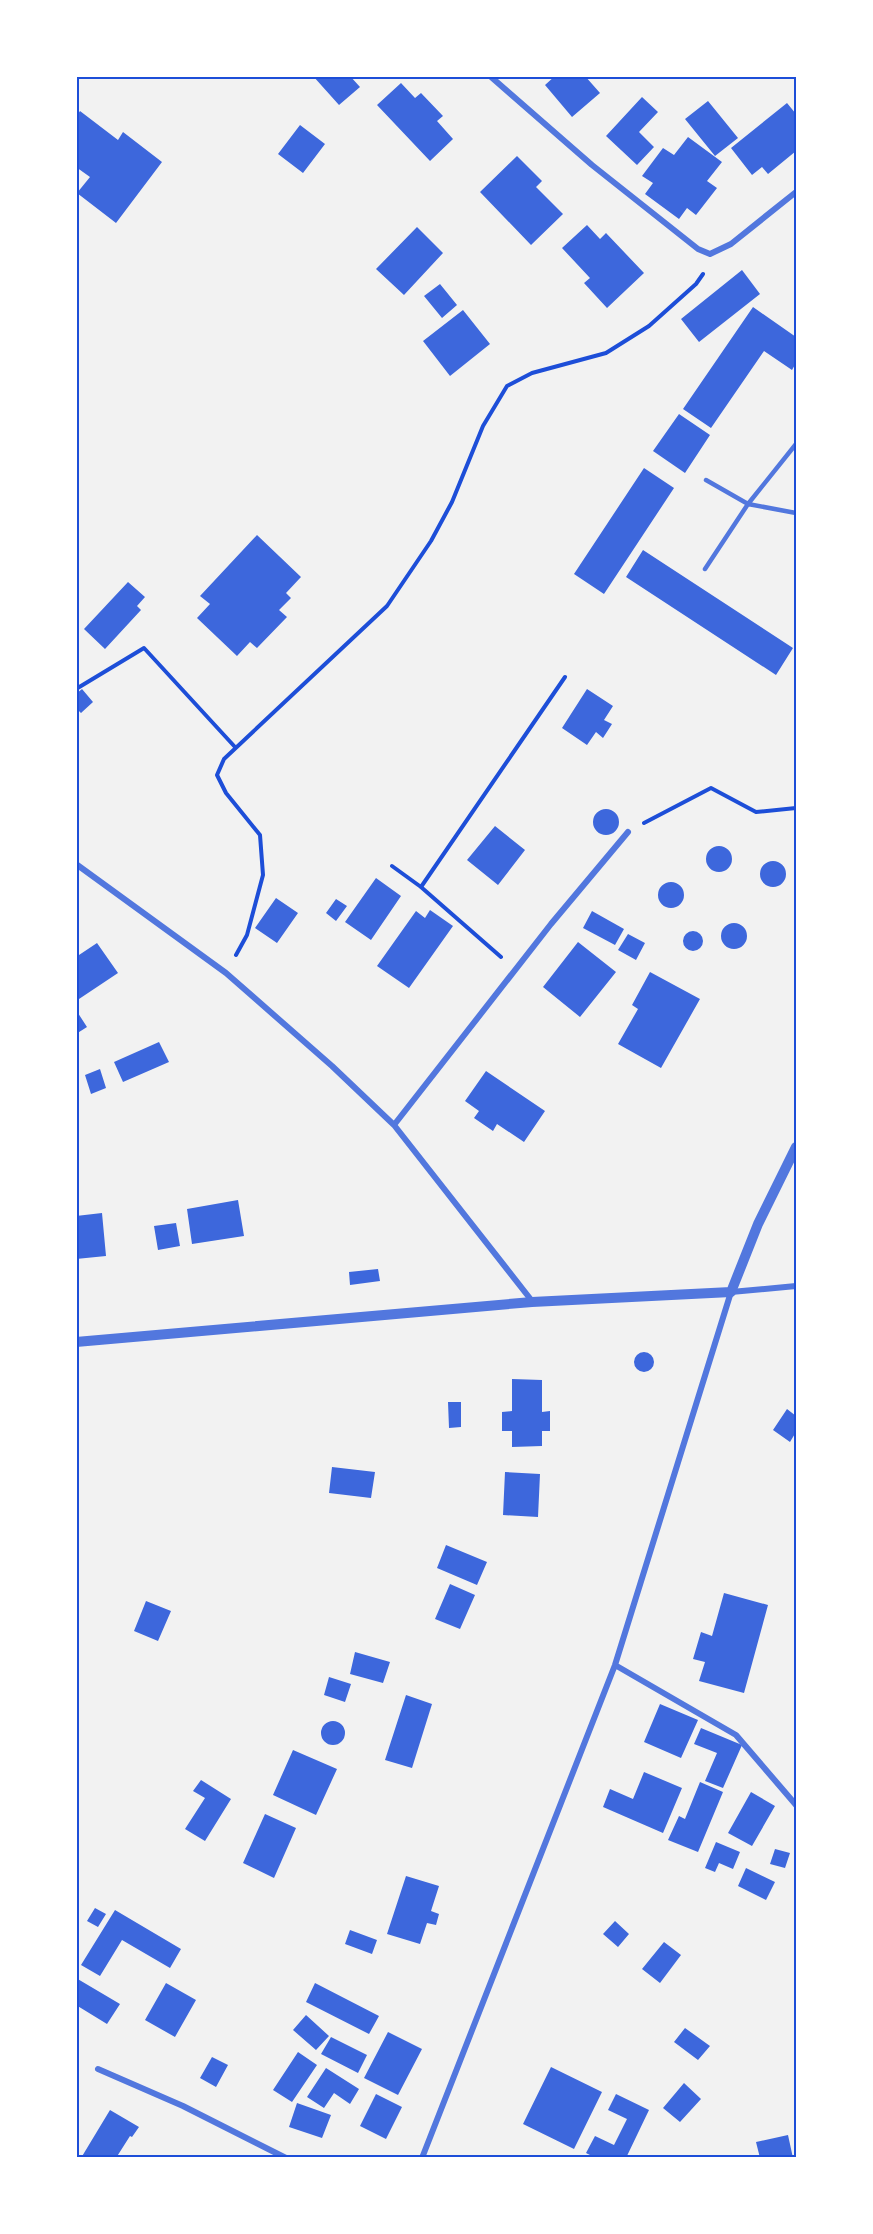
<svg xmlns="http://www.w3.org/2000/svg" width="873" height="2234" viewBox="0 0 873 2234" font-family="Signika,sans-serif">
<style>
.building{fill:#3d67dc}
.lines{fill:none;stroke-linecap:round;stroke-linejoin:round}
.path{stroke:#1d4ed8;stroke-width:4}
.service{stroke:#5277de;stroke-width:4.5}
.minor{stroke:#5277de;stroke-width:6}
.tertiary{stroke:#5277de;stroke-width:10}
.neatline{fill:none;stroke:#1d4ed8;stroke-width:2}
</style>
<rect width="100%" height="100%" fill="#f2f2f2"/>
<!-- building -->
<path class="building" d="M313,76H350L360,87L339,105Z
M555,76H585L600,93L572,117L545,85Z
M401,83L415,98L421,93L443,116L437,121L453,139L430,161L377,105Z
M642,97L658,112L639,132L654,147L637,165L606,136Z
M708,101L738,138L715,156L685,119Z
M787,103L796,114V151L768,174L762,167L752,175L731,148Z
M80,111L118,140L123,132L162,162L116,223L77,193L90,177L76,167V117Z
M300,125L325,144L303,173L278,154Z
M688,137L722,162L707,181L717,188L696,215L687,208L679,219L645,194L653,183L642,176L663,148L674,155Z
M517,156L542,181L536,187L563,214L531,245L480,192Z
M587,225L600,239L606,233L644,273L607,308L584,283L590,278L562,248Z
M417,227L443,253L404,295L376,269Z
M742,270L760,294L699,342L681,319Z
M440,284L457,305L442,318L424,296Z
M753,307L796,337V363L792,370L764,351L711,428L683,409Z
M463,310L490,344L450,376L423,341Z
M679,414L710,435L685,473L653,451Z
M644,468L674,488L604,594L574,574Z
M257,535L301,577L286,593L291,598L279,610L287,617L257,648L250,642L237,656L197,618L210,604L200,596Z
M643,550L793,648L776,675L626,577Z
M128,582L145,597L137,606L141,610L105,649L84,629Z
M82,689L93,702L81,713L76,708V694Z
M587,689L613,706L604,720L612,724L603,738L596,732L587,745L562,728Z
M593 822a13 13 0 1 1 26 0a13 13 0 1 1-26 0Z
M495,826L525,850L498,885L467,860Z
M706 859a13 13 0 1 1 26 0a13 13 0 1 1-26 0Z
M760 874a13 13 0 1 1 26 0a13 13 0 1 1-26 0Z
M376,878L401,896L371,940L345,922Z
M658 895a13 13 0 1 1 26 0a13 13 0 1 1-26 0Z
M276,898L298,913L277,943L255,928Z
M336,899L347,906L336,921L326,913Z
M430,910L453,926L409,988L377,966L416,911L425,918Z
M592,911L624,929L615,945L583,928Z
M721 936a13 13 0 1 1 26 0a13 13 0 1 1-26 0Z
M683 941a10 10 0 1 1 20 0a10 10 0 1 1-20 0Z
M628,934L645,943L636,960L618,950Z
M578,942L616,972L580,1017L543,987Z
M97,943L118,973L79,999L76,995V957Z
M650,972L700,999L661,1068L618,1044L638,1009L632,1005Z
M76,1010L87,1027L76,1034Z
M159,1042L169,1062L123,1082L114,1062Z
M100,1069L106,1088L91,1094L85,1075Z
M486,1071L545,1111L524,1142L497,1124L493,1131L474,1118L479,1111L465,1101Z
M238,1200L244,1236L192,1244L187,1209Z
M102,1213L106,1256L76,1259V1216Z
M176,1223L180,1246L158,1250L154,1226Z
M378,1269L380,1281L350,1285L349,1272Z
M634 1362a10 10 0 1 1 20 0a10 10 0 1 1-20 0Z
M512,1379L542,1380V1412L550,1411V1431H542V1446L512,1447V1431H502V1412L512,1411Z
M448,1402H461V1427L449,1428Z
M787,1409L796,1416V1432L790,1442L773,1430Z
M332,1467L375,1472L371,1498L329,1493Z
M505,1472L540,1474L538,1517L503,1515Z
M446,1545L487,1562L477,1585L437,1568Z
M450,1584L475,1595L460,1629L435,1619Z
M724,1593L768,1605L744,1693L699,1681L705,1662L693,1659L701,1632L712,1636Z
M146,1601L171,1611L158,1641L134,1631Z
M355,1652L390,1662L383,1683L350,1674Z
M329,1677L351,1684L345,1702L324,1695Z
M406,1695L432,1704L412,1768L385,1760Z
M660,1704L698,1720L681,1758L644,1742Z
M321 1733a12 12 0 1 1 24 0a12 12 0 1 1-24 0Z
M701,1728L742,1745L723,1788L705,1781L717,1753L694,1744Z
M293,1750L337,1769L316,1815L273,1795Z
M644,1772L682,1788L663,1833L603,1807L610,1789L633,1799Z
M201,1780L231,1799L205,1841L185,1829L205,1798L193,1791Z
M700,1782L723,1792L698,1852L668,1840L679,1816L685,1819Z
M751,1792L775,1806L752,1846L728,1833Z
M265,1814L296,1828L274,1878L243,1863Z
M716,1842L740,1852L733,1869L719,1863L715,1872L705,1868Z
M775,1849L790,1853L785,1868L770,1864Z
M746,1868L775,1882L766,1900L738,1886Z
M406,1876L439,1886L431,1911L439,1914L436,1925L427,1923L420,1944L387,1934Z
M95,1908L106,1914L98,1927L87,1921Z
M115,1910L181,1949L170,1968L122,1940L100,1976L81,1965Z
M615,1921L629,1934L618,1947L603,1934Z
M350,1930L377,1940L372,1954L345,1944Z
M664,1942L681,1955L660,1983L642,1969Z
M76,1978L120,2004L107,2024L76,2005Z
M166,1983L196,2000L175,2037L145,2020Z
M315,1983L379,2016L369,2034L306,2002Z
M306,2015L329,2036L316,2050L293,2030Z
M685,2028L710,2046L698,2060L674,2042Z
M388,2032L422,2049L398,2095L364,2078Z
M331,2037L367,2055L358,2073L321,2054Z
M298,2052L317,2065L292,2102L273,2090Z
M212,2057L228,2065L216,2087L200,2078Z
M551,2067L602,2092L574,2149L523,2124Z
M326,2068L359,2089L350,2104L334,2093L324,2108L307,2097Z
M684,2083L701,2099L680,2122L663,2108Z
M376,2094L402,2107L386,2139L360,2126Z
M616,2094L649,2110L626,2158H596L586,2153L595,2136L614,2145L627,2119L608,2110Z
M297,2103L331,2115L322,2138L289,2127Z
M110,2110L139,2127L132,2137L130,2136L116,2158H81Z
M788,2135L793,2158H760L756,2142Z"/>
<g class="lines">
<!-- path -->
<path class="path" d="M76,689L144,648L235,747
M644,823L711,788L756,812L796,808
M392,866L421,887L501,957
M421,887L565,677
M236,955L247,935L263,875L260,835L226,793L217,775L224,759L387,606L431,541L452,502L483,426L507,386L532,373L606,353L649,326L696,284L703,274"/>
<!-- service -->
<path class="service" d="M706,480L748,504L796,513
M705,569L748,504L796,444"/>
<!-- minor -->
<path class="minor" d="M490,76L592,165L698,249L710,254L731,244L796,192
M76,864L226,973L332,1066L394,1125L532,1301
M394,1125L551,924L628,832
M615,1665L736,1735L796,1805
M98,2069L183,2106L286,2158
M422,2158L615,1665L731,1292L796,1286"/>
<!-- tertiary -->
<path class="tertiary" d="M76,1342L532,1302L731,1292L758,1224L796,1147"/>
</g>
<!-- border -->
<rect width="873" height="2234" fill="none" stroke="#ffffff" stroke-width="156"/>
<rect x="78" y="78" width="717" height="2078" class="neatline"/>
</svg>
